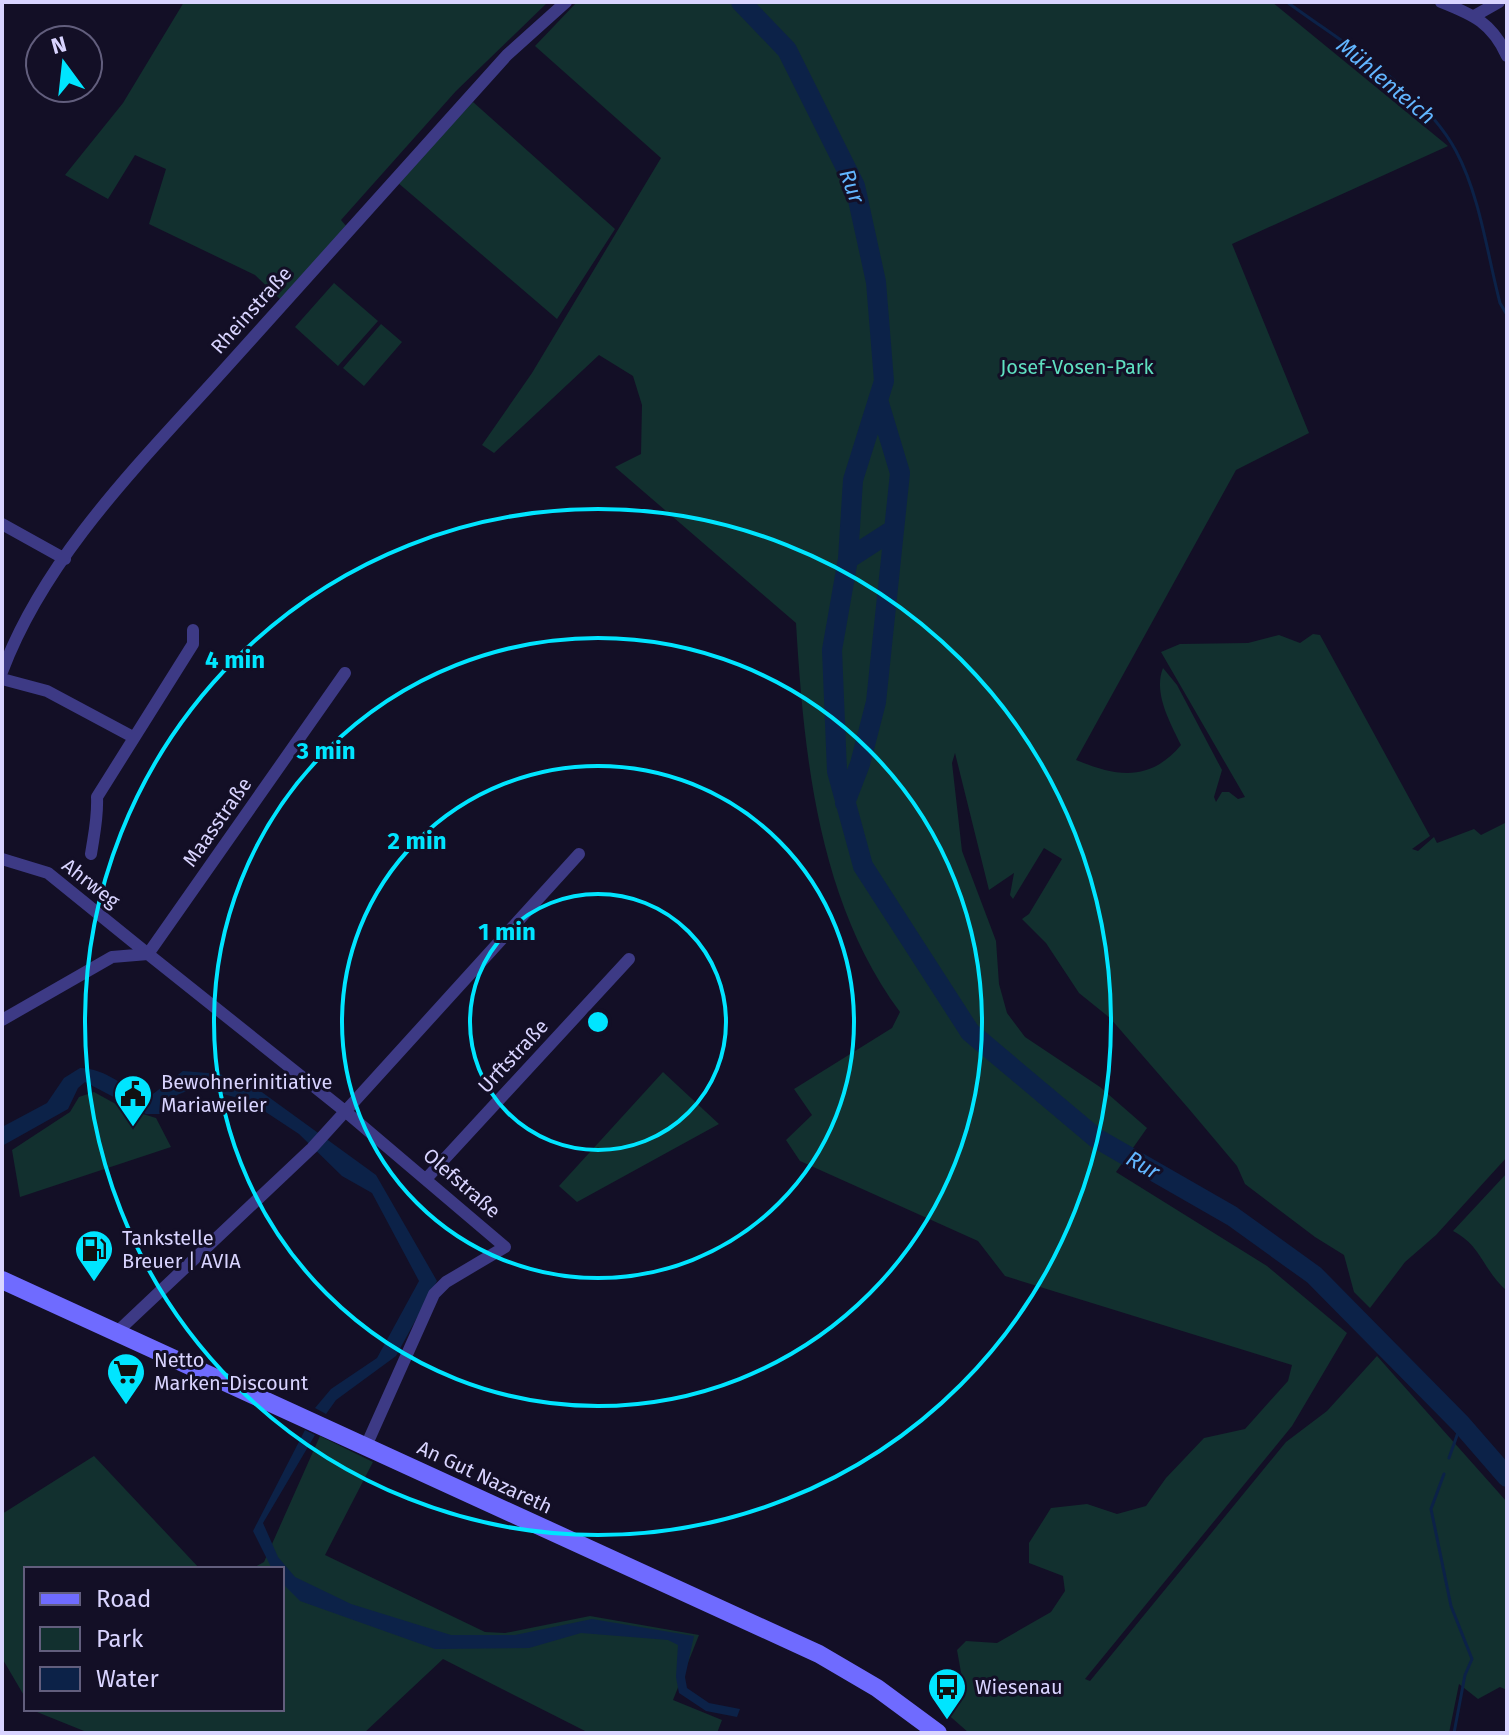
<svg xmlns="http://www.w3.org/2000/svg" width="1509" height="1735" viewBox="0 0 1509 1735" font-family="'Fira Sans',sans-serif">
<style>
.green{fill:#12302f}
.water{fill:#0c2248}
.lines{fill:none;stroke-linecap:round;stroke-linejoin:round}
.stream{stroke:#0c2248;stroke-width:3}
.river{stroke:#0c2248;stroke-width:20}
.minor{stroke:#3d3a85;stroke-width:12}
.secondary{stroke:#6f6bff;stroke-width:18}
.ring{fill:none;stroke:#00e5ff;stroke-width:4}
.labels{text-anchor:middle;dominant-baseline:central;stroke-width:6;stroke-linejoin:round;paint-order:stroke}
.street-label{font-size:20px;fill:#d9d4ff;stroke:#130f26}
.park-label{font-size:20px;fill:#5fe0c0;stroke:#130f26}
.poi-label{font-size:20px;fill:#d9d4ff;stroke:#130f26;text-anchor:start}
.water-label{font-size:22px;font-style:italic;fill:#62b6ff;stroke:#130f26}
.centre{fill:#00e5ff;stroke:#130f26;stroke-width:4}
.ring-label{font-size:24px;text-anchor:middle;font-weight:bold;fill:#00e5ff;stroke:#130f26;stroke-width:6;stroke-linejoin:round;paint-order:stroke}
</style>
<rect width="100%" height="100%" fill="#130f26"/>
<!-- green -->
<path class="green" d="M184,2H548L456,91L341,220L347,227L280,299L255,275L149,224L166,169L135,155L108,199L65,175L123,103Z
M577,2H1272L1448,146L1232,244L1309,433L1236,470L1076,760C1117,777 1150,782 1181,745C1170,722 1153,693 1163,668L1177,685L1222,770L1214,797L1216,802L1222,792H1229L1238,799L1245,797L1161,652L1180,644L1248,643L1279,635L1300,643L1313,634L1320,635L1430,836L1412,849L1418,851L1434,837L1437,843L1474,829L1481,835L1507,822V1157L1436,1235L1405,1262L1370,1308L1354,1292L1344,1255L1315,1237L1245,1184L1237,1166L1189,1109L1110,1018L1079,993L1046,943L1022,919L1029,914L1062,859L1044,848L1013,899L1010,895L1014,873L989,890L955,753L952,763L962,851L996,941L999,984L1007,1013L1025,1037L1100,1087L1147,1128L1116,1172L1267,1266L1347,1333L1292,1426L1085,1679L1090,1681L1286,1442L1327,1411L1377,1356L1507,1502V1690L1500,1687L1478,1699L1459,1684L1449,1733H969L944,1711L962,1678L957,1650L966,1641L997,1643L1051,1612L1065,1591L1063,1576L1029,1563V1543L1051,1508L1087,1504L1117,1514L1146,1506L1166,1478L1204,1438L1245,1429L1288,1381L1292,1365L1005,1276L978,1241L800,1161L786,1140L812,1115L794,1089L892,1028L900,1012C818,901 804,756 796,623L615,467L641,454L642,405L633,376L599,355L494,453L482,445L532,373L661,158L535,46Z
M473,102L615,229L557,319L397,182Z
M334,283L378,321L338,366L295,327Z
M381,324L402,342L364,386L343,368Z
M663,1072L719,1124L577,1202L559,1186Z
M94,1092L123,1108L156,1118L171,1147L20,1197L12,1150L70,1112L79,1097Z
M1507,1173V1291C1482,1269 1482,1246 1453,1231Z
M320,1436L373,1462L325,1555L485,1632L505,1633L590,1616L699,1635L673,1700L722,1720L717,1733H589L443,1659L364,1733H89L32,1710L282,1709V1569H251L264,1562Z
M94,1456L200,1569H26V1699L2,1658V1514Z"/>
<!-- water -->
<path class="water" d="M80,1068C106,1068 125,1089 149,1097L183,1071L220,1074L259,1090L376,1175L437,1281L396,1356L336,1400L326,1414L315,1408L331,1389L377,1358L419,1281L372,1193L342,1176L299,1134L249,1101L197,1087L177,1095L163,1114H146L85,1082L78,1088L68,1109L2,1146V1127L47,1103L64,1078Z
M305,1430L315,1435L263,1523L278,1557L295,1577L351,1604L451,1635H515L592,1619L694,1636L685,1677L687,1688L709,1703L740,1709L737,1717L706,1711L679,1693L676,1677L678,1645L668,1640L581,1633L529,1648L435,1649L300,1601L282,1583V1569H272L253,1531Z"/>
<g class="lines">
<!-- stream -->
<path class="stream" d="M1287,2C1341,42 1424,90 1456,151C1480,196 1487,253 1500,303L1507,315
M1449,1458L1461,1424
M1444,1474L1431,1509L1451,1606L1472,1659L1465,1675L1454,1733"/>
<!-- river -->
<path class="river" d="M741,2L787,50L855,186L876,282L884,381L853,480L848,559L832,650L837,771L863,866L970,1032L1096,1138L1232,1216L1314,1275L1461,1424L1507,1477
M848,559L893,530
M845,803L860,764L876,702L900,473L878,400"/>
<!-- minor -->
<path class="minor" d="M1441,2C1474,15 1492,23 1507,56
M1476,15L1499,2
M2,524L65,559
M2,672C47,552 147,456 231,362C323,260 415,157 507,55L566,2
M2,679L47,691L133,737
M91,854C94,834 98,818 97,797L193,644V630
M2,859L48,873L148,954L345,673
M2,1020L112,957L148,954L346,1112L505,1247L446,1282L434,1294L366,1446
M426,1179L629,959
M117,1332L312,1148L579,854"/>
<!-- secondary -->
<path class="secondary" d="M2,1280L819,1654L877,1688L938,1733"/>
</g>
<!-- distance rings -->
<g class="ring">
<circle cx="598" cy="1022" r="128"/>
<circle cx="598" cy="1022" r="256"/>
<circle cx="598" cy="1022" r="384"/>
<circle cx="598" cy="1022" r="513"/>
</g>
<!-- icons -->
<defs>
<symbol id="civic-pin" viewBox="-11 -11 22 30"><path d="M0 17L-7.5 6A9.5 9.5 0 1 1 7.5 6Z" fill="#00e5ff" stroke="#130f26"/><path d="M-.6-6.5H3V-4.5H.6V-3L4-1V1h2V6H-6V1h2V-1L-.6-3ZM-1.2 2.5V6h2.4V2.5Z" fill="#111"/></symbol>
<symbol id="fuel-pin" viewBox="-11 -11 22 30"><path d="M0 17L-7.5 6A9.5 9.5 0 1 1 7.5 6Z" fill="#00e5ff" stroke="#130f26"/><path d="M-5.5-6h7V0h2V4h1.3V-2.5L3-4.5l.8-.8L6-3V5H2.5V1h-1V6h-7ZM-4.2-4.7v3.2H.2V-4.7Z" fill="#111"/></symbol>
<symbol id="supermarket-pin" viewBox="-11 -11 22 30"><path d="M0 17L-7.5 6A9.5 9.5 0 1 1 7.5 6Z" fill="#00e5ff" stroke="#130f26"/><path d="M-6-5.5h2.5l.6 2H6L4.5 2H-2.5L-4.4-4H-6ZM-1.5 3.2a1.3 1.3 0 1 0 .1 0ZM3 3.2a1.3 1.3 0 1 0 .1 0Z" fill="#111"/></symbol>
<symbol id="bus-pin" viewBox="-11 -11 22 30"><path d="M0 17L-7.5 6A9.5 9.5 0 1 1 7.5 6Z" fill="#00e5ff" stroke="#130f26"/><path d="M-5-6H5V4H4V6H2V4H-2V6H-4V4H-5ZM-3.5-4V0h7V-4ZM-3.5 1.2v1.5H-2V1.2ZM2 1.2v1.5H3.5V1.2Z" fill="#111"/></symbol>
</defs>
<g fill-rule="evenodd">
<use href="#civic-pin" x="111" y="1072" width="44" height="60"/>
<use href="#fuel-pin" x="72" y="1227" width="44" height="60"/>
<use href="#supermarket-pin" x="104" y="1350" width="44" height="60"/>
<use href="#bus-pin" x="925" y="1665" width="44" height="60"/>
</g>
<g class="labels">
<!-- street labels -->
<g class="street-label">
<text transform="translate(251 310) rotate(-48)">Rheinstraße</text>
<text transform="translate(217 822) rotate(-55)">Maasstraße</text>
<text transform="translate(91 883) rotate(38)">Ahrweg</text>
<text transform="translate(513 1056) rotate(-47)">Urftstraße</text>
<text transform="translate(462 1183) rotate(41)">Olefstraße</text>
<text transform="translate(485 1477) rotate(25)">An Gut Nazareth</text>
</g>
<!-- park labels -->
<g class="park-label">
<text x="1077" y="367">Josef-Vosen-Park</text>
</g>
<!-- poi labels -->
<g class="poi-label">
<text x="161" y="1082">Bewohnerinitiative<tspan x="161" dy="23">Mariaweiler</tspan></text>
<text x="122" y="1238">Tankstelle<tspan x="122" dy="23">Breuer | AVIA</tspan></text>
<text x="154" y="1360">Netto<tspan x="154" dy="23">Marken-Discount</tspan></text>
<text x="975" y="1687">Wiesenau</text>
</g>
<!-- water labels -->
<g class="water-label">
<text transform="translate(1386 81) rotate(40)">Mühlenteich</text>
<text transform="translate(852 186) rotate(70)">Rur</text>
<text transform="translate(1143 1165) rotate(30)">Rur</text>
</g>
</g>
<circle cx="598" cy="1022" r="12" class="centre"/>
<g class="ring-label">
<text x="235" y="668">4 min</text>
<text x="326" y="759">3 min</text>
<text x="417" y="849">2 min</text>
<text x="507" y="940">1 min</text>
</g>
<!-- border -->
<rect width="1509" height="1735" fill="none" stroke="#d9d4ff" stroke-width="8"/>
<!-- legend -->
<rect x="24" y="1567" width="260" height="144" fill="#130f26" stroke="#625e7d" stroke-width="2"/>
<rect x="40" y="1593" width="40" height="12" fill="#6f6bff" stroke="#625e7d" stroke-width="2"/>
<text x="96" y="1607" font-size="24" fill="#d9d4ff">Road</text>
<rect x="40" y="1627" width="40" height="24" fill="#12302f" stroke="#625e7d" stroke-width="2"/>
<text x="96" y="1647" font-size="24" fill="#d9d4ff">Park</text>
<rect x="40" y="1667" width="40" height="24" fill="#0c2248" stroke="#625e7d" stroke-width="2"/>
<text x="96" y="1687" font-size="24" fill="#d9d4ff">Water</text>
<!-- north arrow -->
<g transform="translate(64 64) rotate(345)"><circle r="38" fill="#130f26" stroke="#625e7d" stroke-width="2"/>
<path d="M0-6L14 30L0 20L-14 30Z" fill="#00e5ff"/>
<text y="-12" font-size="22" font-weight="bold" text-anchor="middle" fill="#d9d4ff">N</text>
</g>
</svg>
